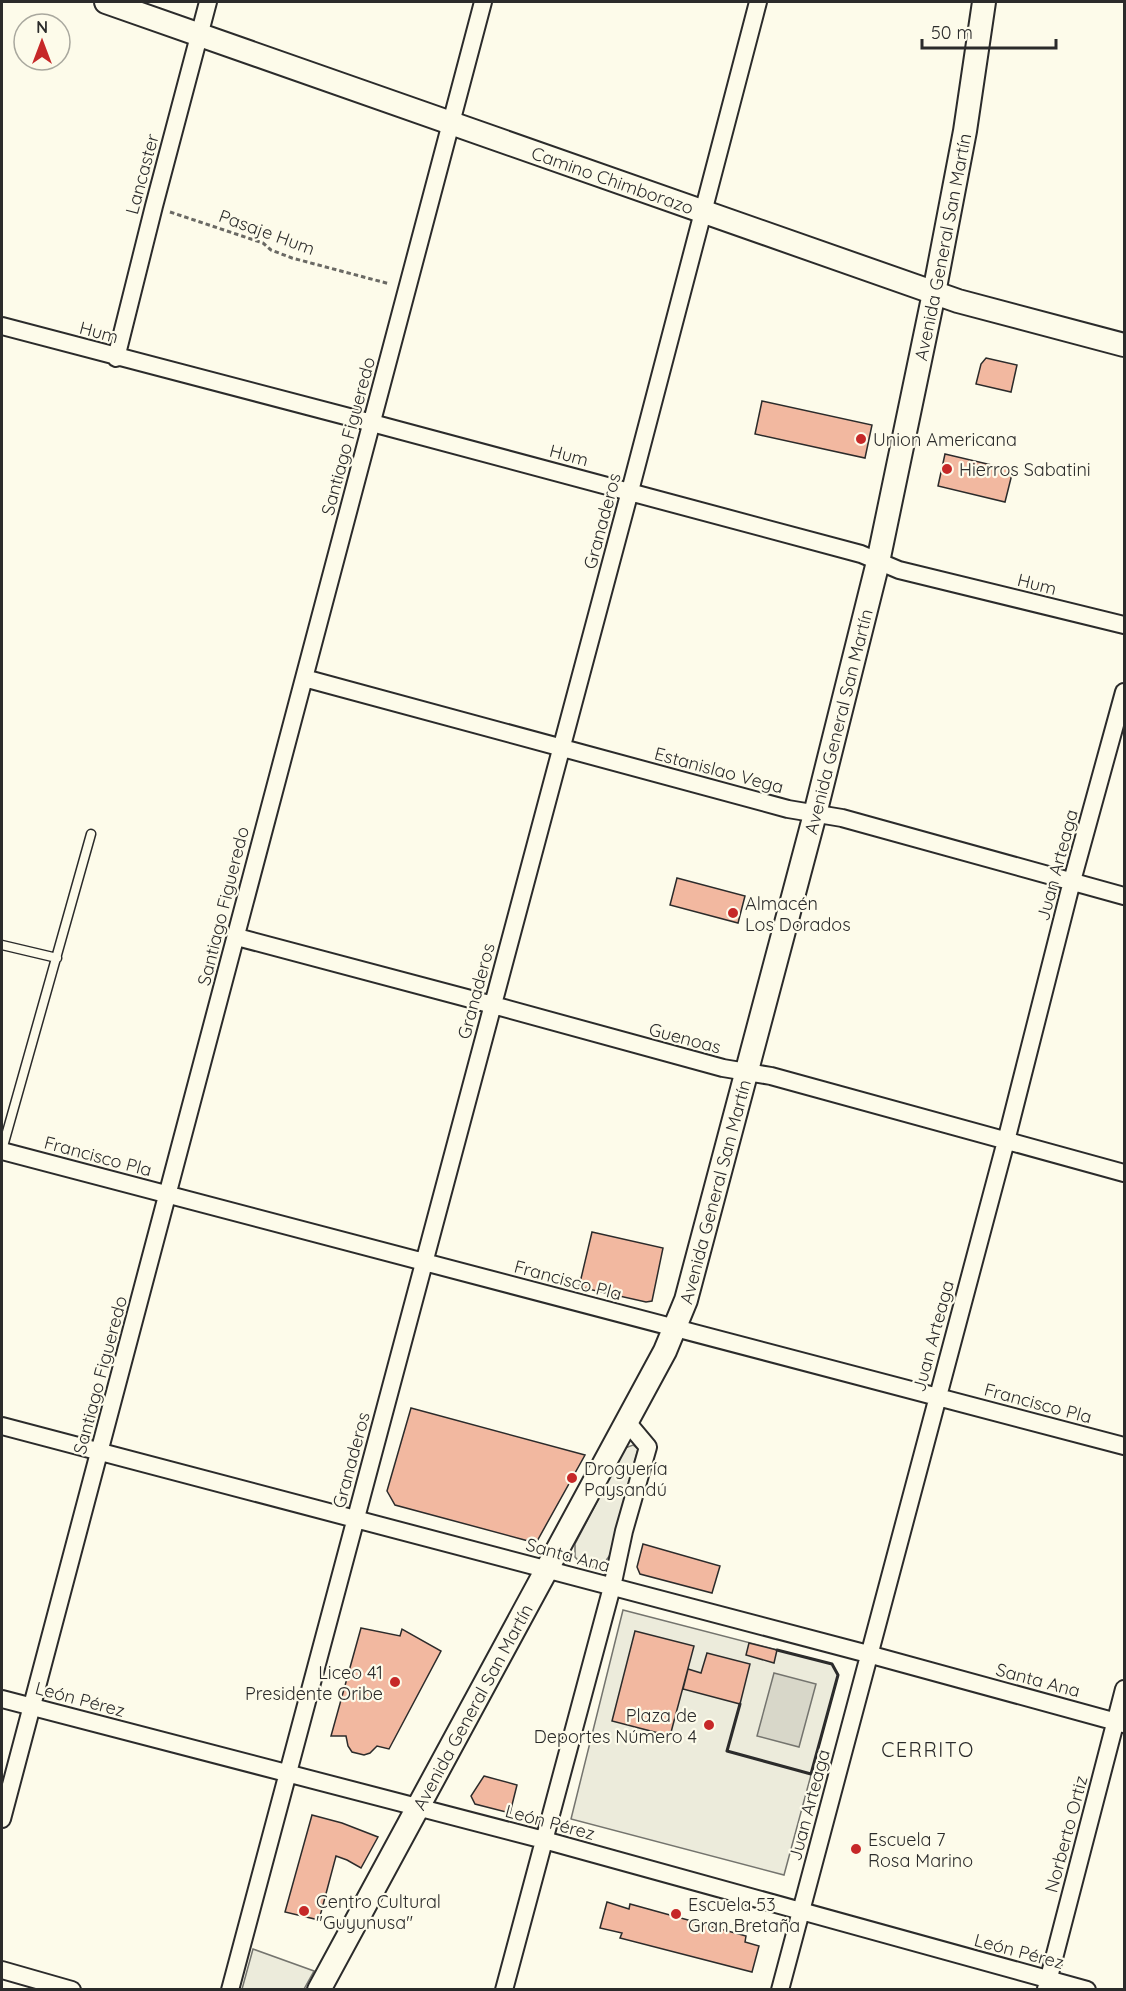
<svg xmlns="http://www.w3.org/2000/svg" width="1126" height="1991" viewBox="0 0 1126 1991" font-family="Quicksand,sans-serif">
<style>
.green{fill:#ecebdb;stroke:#74746e;stroke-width:1.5}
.water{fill:#d8d7c9;stroke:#74746e;stroke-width:1.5}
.building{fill:#f2b8a0;stroke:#2b2b2b;stroke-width:1.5}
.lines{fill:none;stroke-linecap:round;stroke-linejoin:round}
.lane-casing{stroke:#2b2b2b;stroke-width:11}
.street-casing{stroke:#2b2b2b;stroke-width:20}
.secondary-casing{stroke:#2b2b2b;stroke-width:26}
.path{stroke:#6a6964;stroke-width:3;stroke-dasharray:4.5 3;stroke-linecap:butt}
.lane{stroke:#fdfbea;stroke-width:8}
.street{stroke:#fdfbea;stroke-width:16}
.secondary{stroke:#fdfbea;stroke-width:22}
.wall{stroke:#2b2b2b;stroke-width:3}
.poi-dot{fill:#c62828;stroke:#fdfbea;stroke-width:2}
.labels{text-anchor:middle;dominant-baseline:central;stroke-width:4.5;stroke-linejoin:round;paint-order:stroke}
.street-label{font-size:18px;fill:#2b2b2b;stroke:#fdfbea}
.poi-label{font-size:18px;fill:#2b2b2b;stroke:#fdfbea;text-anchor:start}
.neighbourhood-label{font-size:20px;letter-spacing:1.5px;fill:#2b2b2b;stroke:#fdfbea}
</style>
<rect width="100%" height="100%" fill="#fdfbea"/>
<!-- green -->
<path class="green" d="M633,1445L638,1449L610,1555L602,1566C591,1569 582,1566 575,1557V1544L625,1448Z
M623,1610L832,1664L838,1675L784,1875L571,1819Z
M253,1949L314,1971L304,1989H242Z"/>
<!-- water -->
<path class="water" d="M774,1673L816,1684L799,1747L757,1736Z"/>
<!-- building -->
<path class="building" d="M986,358L1017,365L1011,392L976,384L981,364Z
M762,401L872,425L865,458L755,434Z
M945,454L1013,470L1005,502L938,486Z
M677,878L745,896L738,923L670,905Z
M592,1232L663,1248L652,1301L646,1302L579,1287Z
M411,1408L585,1455L536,1543L395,1505L387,1491Z
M643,1544L720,1566L712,1593L640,1574L637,1567Z
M361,1628L400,1636L402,1629L441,1651L389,1749L377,1746L370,1753L364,1755L352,1752L348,1746L346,1736H331Z
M635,1631L694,1646L670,1736L612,1721Z
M749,1643L777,1650L774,1663L746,1655Z
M707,1653L750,1664L740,1704L683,1689L688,1669L701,1673Z
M484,1776L517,1785L510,1813L475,1804L471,1796Z
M312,1815L342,1823L378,1837L361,1868L347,1860L336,1856L319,1920L285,1912Z
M607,1902L629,1909L630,1904L746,1936L745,1942L759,1946L752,1972L620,1938L622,1933L600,1928Z"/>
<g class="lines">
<defs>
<path id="lane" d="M2,945L57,958
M2,1150L91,834"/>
<path id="street" d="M2,326L372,423L861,554L899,570L1124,625
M116,358L154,206L208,2
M304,678L788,809L842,818L1124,896
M237,937L493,1005L723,1068L771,1076L1124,1173
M2,1151L1124,1446
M2,1426L868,1654L1124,1724
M2,1699L544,1840L1087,1990
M2,1819L483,2
M2,1970L72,1990
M1046,1989L1124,1689
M230,1990L630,491L758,2
M504,1990L612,1587L624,1531L648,1447L627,1422
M780,1990L1006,1141L1072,881L1124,692"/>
<g id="secondary">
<path id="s1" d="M106,2L958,301L1124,345"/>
<path id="s2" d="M319,1990L665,1351L686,1300L815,814L878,562L934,293L965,131L984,2"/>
</g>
</defs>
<!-- lane casing -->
<use href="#lane" class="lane-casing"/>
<!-- street casing -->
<use href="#street" class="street-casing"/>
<!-- secondary casing -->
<use href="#secondary" class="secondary-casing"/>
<!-- path -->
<path class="path" d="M170,212L263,243L271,250L292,258L390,284"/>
<!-- lane -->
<use href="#lane" class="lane"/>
<!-- street -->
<use href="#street" class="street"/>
<!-- secondary -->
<use href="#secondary" class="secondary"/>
<!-- wall -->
<path class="wall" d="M740,1704L727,1751L811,1774L838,1675L832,1664L777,1650"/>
</g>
<!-- markers -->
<g class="poi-dot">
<circle cx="861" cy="439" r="6"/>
<circle cx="947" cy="469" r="6"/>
<circle cx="733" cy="913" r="6"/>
<circle cx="572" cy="1478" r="6"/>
<circle cx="395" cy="1682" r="6"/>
<circle cx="709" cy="1725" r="6"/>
<circle cx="856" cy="1849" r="6"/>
<circle cx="304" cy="1911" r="6"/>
<circle cx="676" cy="1914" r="6"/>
</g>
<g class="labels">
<!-- street labels -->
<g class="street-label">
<text transform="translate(142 174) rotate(-75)">Lancaster</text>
<text stroke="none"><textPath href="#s1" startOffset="537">Camino Chimborazo</textPath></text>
<text transform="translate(267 232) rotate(20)">Pasaje Hum</text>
<text stroke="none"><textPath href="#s2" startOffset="1866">Avenida General San Martín</textPath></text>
<text transform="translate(99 332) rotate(15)">Hum</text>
<text transform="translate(348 436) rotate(-75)">Santiago Figueredo</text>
<text transform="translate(569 455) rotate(15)">Hum</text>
<text transform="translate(602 521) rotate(-75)">Granaderos</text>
<text transform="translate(1037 584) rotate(14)">Hum</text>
<text stroke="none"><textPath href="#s2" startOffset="1380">Avenida General San Martín</textPath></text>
<text transform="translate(719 770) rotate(15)">Estanislao Vega</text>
<text transform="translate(1057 865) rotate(-75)">Juan Arteaga</text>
<text transform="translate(223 906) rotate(-76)">Santiago Figueredo</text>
<text transform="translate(476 991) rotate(-75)">Granaderos</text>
<text transform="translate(685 1038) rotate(15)">Guenoas</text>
<text transform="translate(98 1156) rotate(15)">Francisco Pla</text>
<text stroke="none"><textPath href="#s2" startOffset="894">Avenida General San Martín</textPath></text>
<text transform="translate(568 1280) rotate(15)">Francisco Pla</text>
<text transform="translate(933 1336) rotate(-75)">Juan Arteaga</text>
<text transform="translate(100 1375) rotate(-75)">Santiago Figueredo</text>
<text transform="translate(1038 1403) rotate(15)">Francisco Pla</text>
<text transform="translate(351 1460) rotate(-75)">Granaderos</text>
<text transform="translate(568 1555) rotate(15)">Santa Ana</text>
<text transform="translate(1038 1680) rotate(15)">Santa Ana</text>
<text transform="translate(80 1699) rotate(15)">León Pérez</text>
<text stroke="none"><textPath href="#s2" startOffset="322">Avenida General San Martín</textPath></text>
<text transform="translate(809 1805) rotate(-75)">Juan Arteaga</text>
<text transform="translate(550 1822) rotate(15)">León Pérez</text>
<text transform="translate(1066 1834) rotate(-75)">Norberto Ortiz</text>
<text transform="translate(1019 1951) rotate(15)">León Pérez</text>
</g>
<!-- poi labels -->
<g class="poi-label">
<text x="873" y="439">Union Americana</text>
<text x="959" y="469">Hierros Sabatini</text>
<text x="745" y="903">Almacén<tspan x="745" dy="21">Los Dorados</tspan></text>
<text x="584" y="1468">Droguería<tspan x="584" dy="21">Paysandú</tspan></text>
<text x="383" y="1672" text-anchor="end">Liceo 41<tspan x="383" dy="21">Presidente Oribe</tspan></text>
<text x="697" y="1715" text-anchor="end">Plaza de<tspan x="697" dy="21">Deportes Número 4</tspan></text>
<text x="868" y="1839">Escuela 7<tspan x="868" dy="21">Rosa Marino</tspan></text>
<text x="316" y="1901">Centro Cultural<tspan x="316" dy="21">"Guyunusa"</tspan></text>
<text x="688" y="1904">Escuela 53<tspan x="688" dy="21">Gran Bretaña</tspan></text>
</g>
<!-- neighbourhood labels -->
<g class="neighbourhood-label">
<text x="928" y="1749">CERRITO</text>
</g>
</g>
<!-- border -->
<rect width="1126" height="1991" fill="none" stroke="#2b2b2b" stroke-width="6"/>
<!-- north arrow -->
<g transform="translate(42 42)"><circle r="28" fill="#fdfbea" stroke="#a9a89e" stroke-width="1.5"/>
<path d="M0-4.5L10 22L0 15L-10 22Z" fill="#c62828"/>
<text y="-9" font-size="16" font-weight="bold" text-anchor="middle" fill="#2b2b2b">N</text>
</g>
<!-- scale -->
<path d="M922 39v9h134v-9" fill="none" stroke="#2b2b2b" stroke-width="3"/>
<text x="931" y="39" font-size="18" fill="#2b2b2b" stroke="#fdfbea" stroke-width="4.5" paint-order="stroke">50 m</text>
</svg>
